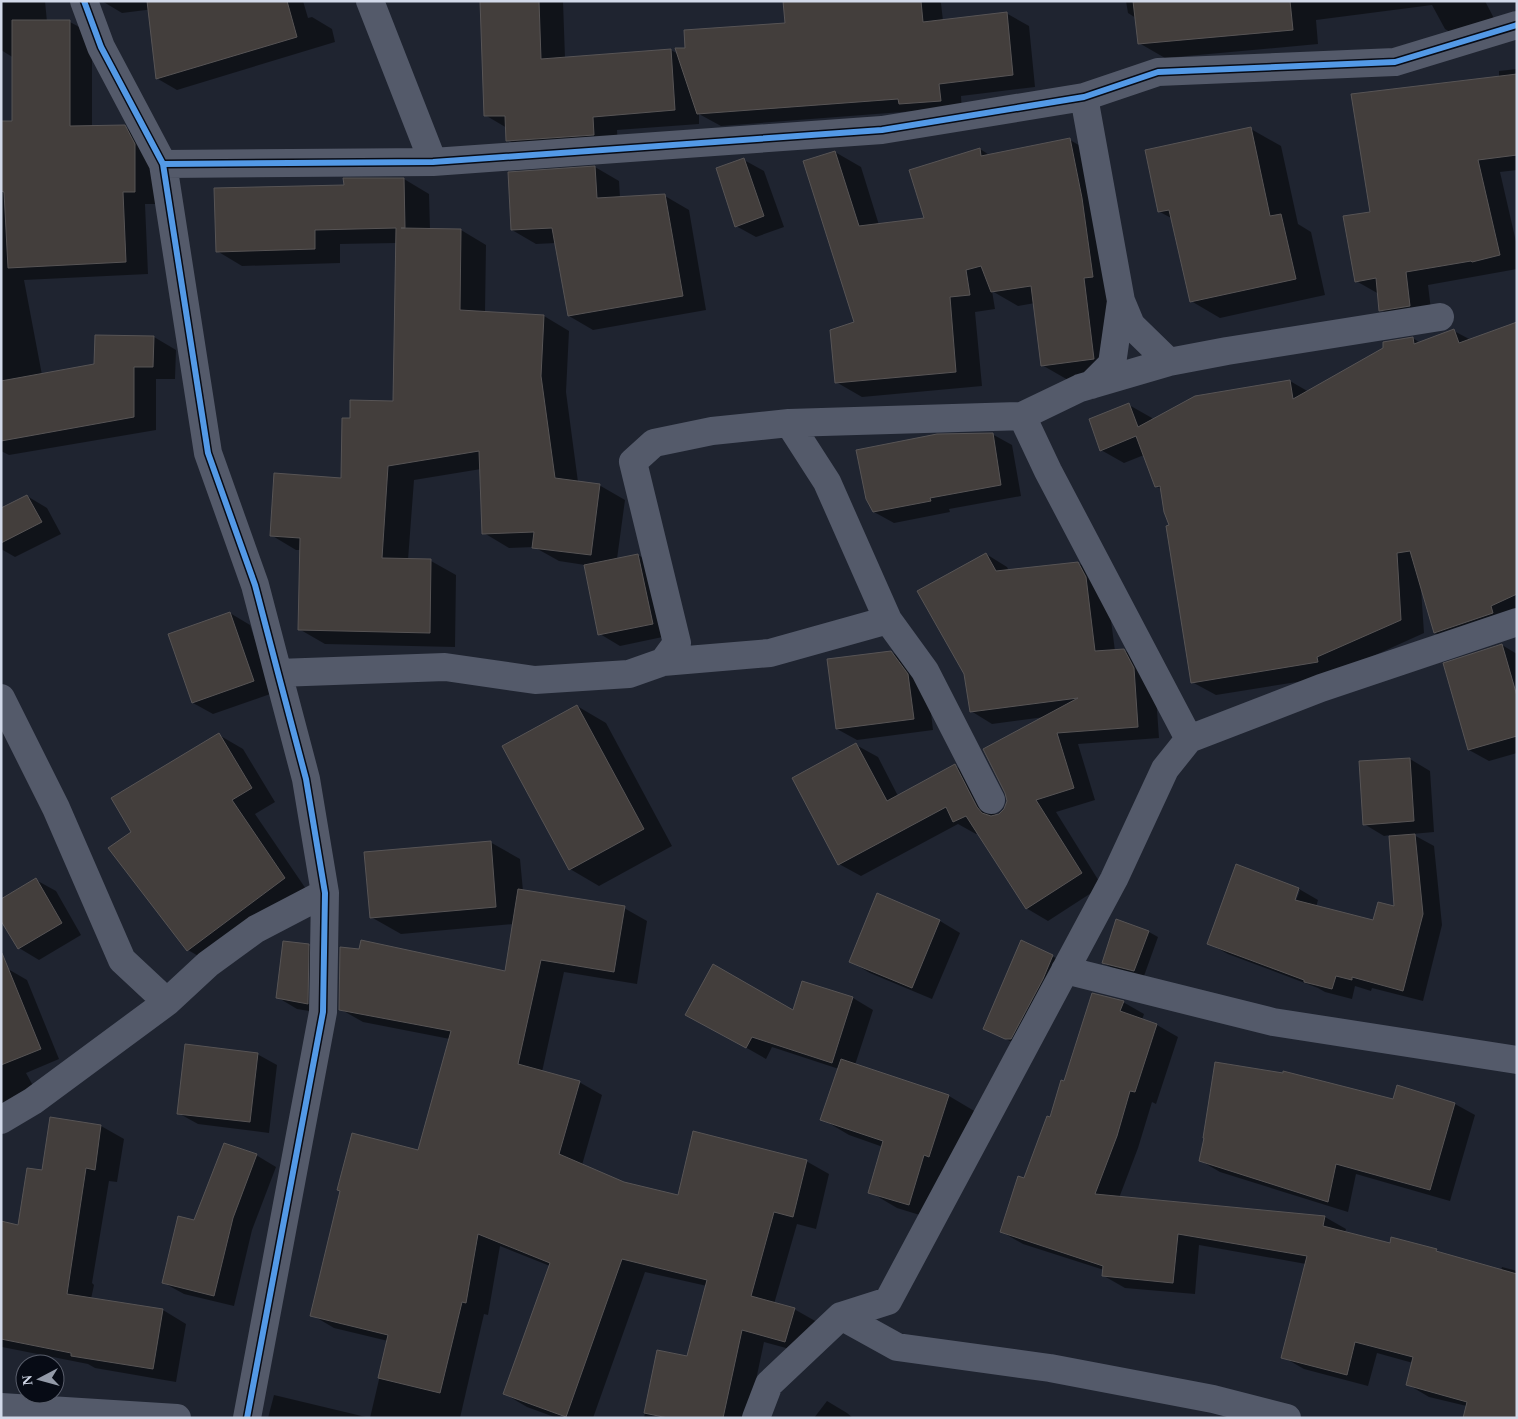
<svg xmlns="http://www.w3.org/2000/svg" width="1518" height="1419" viewBox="0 0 1518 1419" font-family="Georgia,serif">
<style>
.shadow{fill:#0007;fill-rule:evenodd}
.building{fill:#433e3c;stroke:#575455}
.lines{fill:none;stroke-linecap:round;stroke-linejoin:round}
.minor{stroke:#545a6a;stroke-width:28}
.cycleway-casing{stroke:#070b15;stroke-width:9}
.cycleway{stroke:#5399e6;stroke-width:6}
</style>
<rect width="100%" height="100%" fill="#1f2430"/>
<!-- shadow -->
<path class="shadow" d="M1,1H45L47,22H70L92,34V127H124L147,140L157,204H145L148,274L24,280L42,375L96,365L154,337L176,350L175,379H156V430L9,455L1,451V122L14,123V58L1,50Z
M102,1H178V6L122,13Z
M228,1H303L308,18L312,17L332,29L335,42L177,90L158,79L152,36Z
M481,1H563L565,58L671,50L678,54L686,49L786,24L784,1H939L941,3L943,21L1006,13L1029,26L1035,87L961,96L962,113L915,111L721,126L699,114V124L617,130L618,149L533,155L508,140L507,128L485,115Z
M1126,1H1485L1499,28L1470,44L1445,29L1432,5L1316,20L1318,44L1165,58L1139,43L1136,18L1128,13Z
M1517,69V170L1500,172L1517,246V269L1428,285L1432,318L1403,323L1381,310L1379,294L1356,281L1371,213L1499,77V71Z
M1251,129L1281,146L1298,224L1311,232L1325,295L1220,318L1191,301L1173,219L1160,212Z
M1070,140L1096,155L1119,374L1068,380L1042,365L1035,303L1018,306L992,291L995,309L975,312L982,386L862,397L836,382L856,323L835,152L861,167L879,225L925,219L980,149L991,156Z
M744,160L764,171L784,227L756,237L736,226Z
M595,167L619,181L620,198L665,196L689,210L706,310L593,330L569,316L556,243L536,244L512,230Z
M404,179L429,194L430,230H461L486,245L485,313L544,316L569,331L566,392L578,482L599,485L625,500L617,559L638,555L658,566L672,635L620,646L600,634L585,565L559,561L534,547L509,548L484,533L481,469L414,480L408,560L431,561L456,575L455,647L325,644L299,629L301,550H296L271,535L343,480L352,419L394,402L397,243L340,244V263L242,266L217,251L345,186Z
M1517,323V618L1458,646L1435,633L1421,589L1424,633L1340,671L1341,675L1216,695L1192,682L1171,526L1162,490L1156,486L1144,455L1124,463L1101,450L1129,405L1152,418L1153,420L1290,381L1309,392L1413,338L1420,343L1454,331L1471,340Z
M992,434L1012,445L1021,496L949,509L950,512L894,523L874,512Z
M27,496L47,508L61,534L15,557L1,549V509Z
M986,554L1007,567L1009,571L1078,563L1099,575L1107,590L1115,651L1124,650L1145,663L1155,682L1159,738L1078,744L1095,800L1056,812L1102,886L1048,921L1026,908L978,833L976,834L958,824L861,876L839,864L856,745L878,757L898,796L955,766L976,778L996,816L1005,810L1045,717L992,724L971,711Z
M230,613L250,625L273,693L213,714L193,703Z
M1502,645L1517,654V753L1489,761L1469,750Z
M891,652L911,664L928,687L933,730L857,740L837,729Z
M577,706L606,723L672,846L599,886L570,869Z
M219,735L243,749L275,802L255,814L308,892L212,964L188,950L133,832Z
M1410,759L1430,771L1434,832L1412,834L1434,846L1442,925L1423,1001L1372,988L1371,991L1355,986L1352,999L1325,992L1318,988L1228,954L1208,943L1237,866L1299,889L1318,900L1316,907L1374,922L1396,908L1390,835L1384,836L1364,824ZM1297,890H1300L1294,906L1291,905Z
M490,842L520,859L523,891L624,908L647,921L637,984L564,972L542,1072L579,1082L602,1095L582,1165L623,1183L679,1196L806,1161L829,1174L816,1229L797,1224L774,1304L794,1309L817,1322L808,1354L764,1342L748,1418H644L658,1351L688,1358L707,1286L645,1272L593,1418H557L527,1407L505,1394L550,1266L500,1246L488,1315L484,1314L460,1418H268L274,1395L370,1418L388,1341L334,1328L312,1315L418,1151L450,1039L363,1022L340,1009L506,972L514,924L401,934L371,917Z
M36,880L56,891L81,935L39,960L19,948Z
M878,895L940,921L960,933L932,999L870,973L850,961Z
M1117,920L1149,932L1158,937L1144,976L1113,968L1103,963Z
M308,945L328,957L327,1014L297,1009L277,997Z
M1052,956L1070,966L1024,1048L984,1028Z
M8,969L27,980L59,1059L26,1073L41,1100L1,1107V972Z
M803,982L853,998L873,1010L855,1065L949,1096L976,1112L936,1220L897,1208L870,1192L883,1147L849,1135L822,1119L839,1069L772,1047L766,1059L687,1014L794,1012Z
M1123,1002L1144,1014L1142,1020L1157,1025L1178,1037L1156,1104L1152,1102L1138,1148L1119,1198L1325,1217L1346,1229L1345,1233L1391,1245L1436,1250L1445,1255L1501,1271L1502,1267L1517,1271V1418L1429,1397L1407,1384L1413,1363L1377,1353L1368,1386L1304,1369L1283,1357L1306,1264L1199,1245L1195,1294L1125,1288L1104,1276V1270L1023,1244L1002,1232L1025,1180L1064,1082Z
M257,1054L277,1065L269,1133L198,1124L178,1113Z
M1284,1075L1393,1101L1455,1104L1475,1115L1450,1201L1356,1174L1348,1212L1220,1172L1201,1161Z
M101,1126L124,1139L117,1182L109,1181L92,1283L94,1285L91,1299L163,1310L186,1324L176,1382L95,1368L88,1364L2,1347L1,1352V1222L19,1226L43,1172Z
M256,1155L276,1167L252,1230L234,1306L184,1294L164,1283L194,1222Z
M827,1401L847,1413L853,1418H814Z"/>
<!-- building -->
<path class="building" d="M147,1H287L297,37L156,79Z
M480,1H539L541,59L671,49L675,110L593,117L594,135L506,141L505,116H484Z
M783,1H921L923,22L1007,12L1013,75L939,84L941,101L899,104L898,99L697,114L675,48H685L684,30L785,23Z
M1133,1H1290L1293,30L1138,44Z
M12,20H70V126L125,125L135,144V192H123L126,262L8,268L4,192L1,191V121H12Z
M1517,74V155L1478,160L1500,255L1472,262L1471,261L1406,272L1410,306L1379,311L1376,278L1355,282L1343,216L1370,212L1351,94Z
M1251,127L1270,216L1281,214L1296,279L1190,302L1169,210L1158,212L1145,150Z
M1070,138L1082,198L1093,277L1084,278L1094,359L1041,366L1031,286L991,292L981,266L966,270L970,295L950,297L956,372L835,383L830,330L854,322L803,161L835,151L859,226L924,218L909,170L980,148L981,156Z
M744,158L764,216L735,227L716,168Z
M595,166L597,198L665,194L683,296L568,316L552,228L511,230L508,172Z
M343,178H404L405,228H401L461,229L460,310L544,315L541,376L555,478L600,484L591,555L532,548L534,532L482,534L479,451L388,466L382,558L431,559L430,633L298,630L300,538L270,536L274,473L341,478L342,418H350V400L393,401L396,228L315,230V249L216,252L214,188L344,185Z
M1517,322V594L1491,606L1493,613L1434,633L1410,551L1397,553L1401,620L1317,657L1318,662L1191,683L1166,526L1169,525L1164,512L1160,486L1155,487L1136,436L1100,451L1089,419L1129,403L1138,427L1195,396L1290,380L1293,399L1383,348V342L1413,337L1414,344L1454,329L1459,343Z
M95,335L154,336L153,367H134V417L1,441V381L94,364Z
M993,433L1001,485L930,498L931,501L873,512L866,499L856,450L937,434Z
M27,495L42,522L1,543V508Z
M986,553L996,571L1078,562L1086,577L1095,651L1124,649L1134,668L1138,727L1057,733L1074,788L1036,800L1082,873L1026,909L966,816L953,822L946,807L838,865L792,778L856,743L887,801L955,764L977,807L982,813L991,816L999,814L1004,809L1007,801L1005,793L983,749L1078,698L970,712L964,674L917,591Z
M638,554L653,624L598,635L584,565Z
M230,612L254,681L192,703L168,634Z
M1502,644L1517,696V736L1468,750L1443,663Z
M891,651L908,674L914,719L836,729L827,659Z
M577,705L644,829L569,870L502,746Z
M219,733L252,788L232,800L285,878L187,951L108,848L131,832L111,798Z
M1410,758L1414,821L1363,825L1359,761Z
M1415,834L1423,914L1403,991L1352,977V980L1336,976L1332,989L1304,982V980L1207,944L1236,864L1299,888L1295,900L1373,920L1378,902L1394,906L1389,836Z
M491,841L496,907L370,918L364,852Z
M36,878L62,923L18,949L1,921V899Z
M518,889L625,906L614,972L541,960L518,1064L580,1081L559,1154L624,1182L678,1195L693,1131L807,1160L793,1217L774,1212L751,1296L795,1308L785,1342L742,1330L723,1418H668L644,1413L657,1350L687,1356L707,1280L622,1259L566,1417L503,1394L550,1263L478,1234L466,1303L462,1302L440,1393L378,1378L388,1335L310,1316L340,1191L337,1190L352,1133L418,1150L451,1031L339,1010L340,947L359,949L361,940L505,971Z
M877,893L940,920L912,988L849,962Z
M1116,919L1149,931L1134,971L1102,963Z
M1021,940L1053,955L1043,979L1011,1039H1005L983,1029Z
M283,941L309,944L308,1004L276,998Z
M2,953L41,1049L1,1065V954Z
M713,964L793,1010L802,981L853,997L832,1063L752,1037L746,1048L685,1015Z
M1092,993L1124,1001L1120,1011L1157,1024L1135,1092L1130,1091L1117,1136L1095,1194L1325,1216L1323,1226L1390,1243L1391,1237L1437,1249L1436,1251L1517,1274V1418H1463L1467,1402L1406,1385L1413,1357L1355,1342L1347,1375L1281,1358L1307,1256L1178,1234L1173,1283L1102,1276L1103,1266L1000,1232L1018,1176L1024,1178L1047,1116L1050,1117L1061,1080L1064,1081Z
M185,1044L258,1053L250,1122L177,1114Z
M841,1059L949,1095L929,1157L924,1155L909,1205L868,1193L883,1141L820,1120Z
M1215,1062L1283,1073V1071L1393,1099L1397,1085L1455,1103L1430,1190L1336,1164L1328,1202L1199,1161L1204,1138H1203Z
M50,1117L101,1125L95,1170L86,1168L67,1294L163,1309L153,1369L71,1356V1353L1,1339V1221L18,1225L27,1168L42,1170Z
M224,1143L257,1154L233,1218L214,1296L162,1283L178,1216L194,1220Z"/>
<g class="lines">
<!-- minor -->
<path class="minor" d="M84,1L101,47L163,164L208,453L255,585L278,673L306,779L325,893L323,1012L247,1418
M370,1L433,162
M1084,97L1121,301L1131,325L1169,362
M163,164L433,162L882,130L1084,97L1158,72L1395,62L1517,25
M1091,385L1112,364L1121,301
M1022,416L1048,471L1189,739
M789,423L827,482L888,620L925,671L991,800
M663,662L677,643L633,462L654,443L712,431L789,423L1022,416L1080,388L1169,362L1227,351L1440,317
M278,673L445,667L535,680L629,674L663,662L770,653L888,620
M1,698L56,808L122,960L167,1002
M1065,970L1273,1022L1517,1060
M1,1120L33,1101L167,1002L208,964L256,929L325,893
M841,1316L897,1347L1050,1368L1213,1399L1287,1418
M1,1407L177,1418
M756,1418L769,1384L841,1316L888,1301L1114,879L1165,769L1189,739L1321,688L1517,622"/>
<defs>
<path id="cycleway" d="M84,1L101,47L163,164L208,453L255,585L278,673L306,779L325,893L323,1012L247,1418
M163,164L433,162L882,130L1084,97L1158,72L1395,62L1517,25"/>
</defs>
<!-- cycleway casing -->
<use href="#cycleway" class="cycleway-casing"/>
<!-- cycleway -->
<use href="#cycleway" class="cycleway"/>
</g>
<!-- border -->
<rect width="1518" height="1419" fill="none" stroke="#d2d9e9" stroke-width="5"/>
<!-- north arrow -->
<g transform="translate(40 1379) rotate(264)"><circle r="24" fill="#070b15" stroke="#585d6a"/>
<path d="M0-4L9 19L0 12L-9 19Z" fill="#939aa8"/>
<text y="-8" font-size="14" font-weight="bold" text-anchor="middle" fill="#d2d9e9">N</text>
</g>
</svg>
